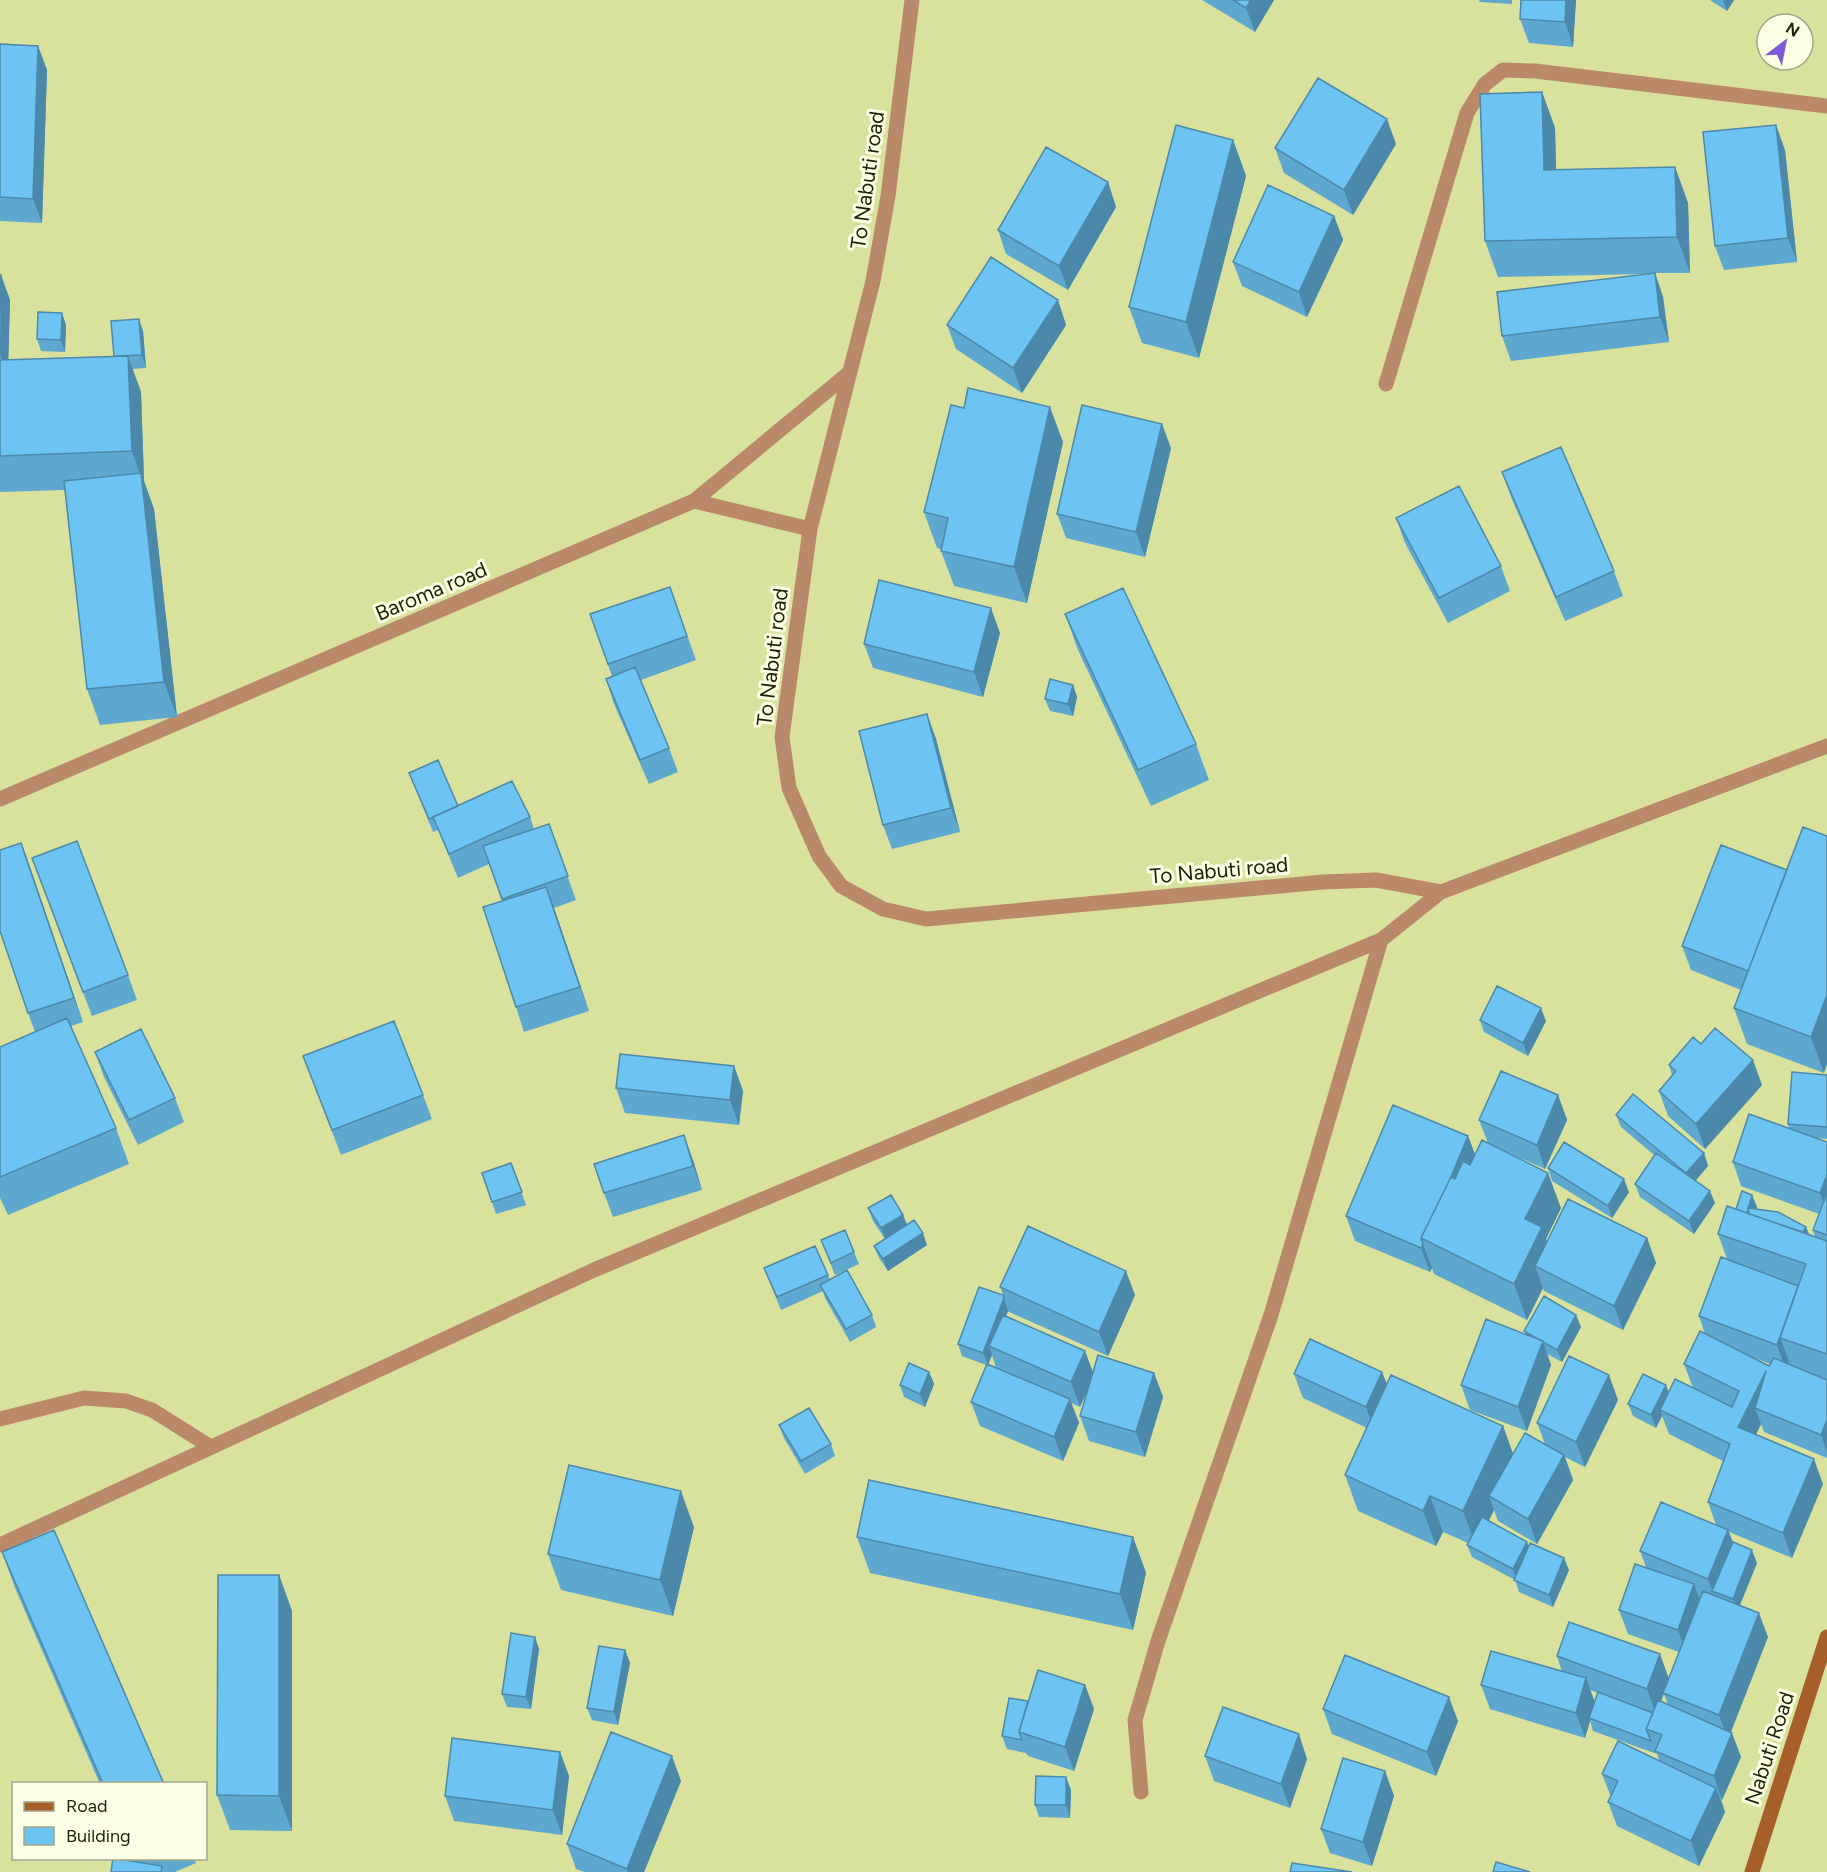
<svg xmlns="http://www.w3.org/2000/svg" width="1827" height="1872" viewBox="0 0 1827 1872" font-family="Figtree,sans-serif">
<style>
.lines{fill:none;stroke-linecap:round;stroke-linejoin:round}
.street{stroke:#ba8969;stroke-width:15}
.secondary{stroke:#a65f2b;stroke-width:15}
.wall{fill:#5ea8cf;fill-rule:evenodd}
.shaded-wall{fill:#4c88a9}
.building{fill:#6dc3f1;stroke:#4c88a9;stroke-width:1.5}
.labels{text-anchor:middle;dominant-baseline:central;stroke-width:6;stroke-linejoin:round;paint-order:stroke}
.street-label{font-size:21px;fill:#1f2106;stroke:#fbffe3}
</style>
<rect width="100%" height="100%" fill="#d9e29c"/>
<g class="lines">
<!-- street -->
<path class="street" d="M912,0L888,196L873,281L810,529L782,737L789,788L819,856L841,886L883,909L926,919L1323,882L1376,880L1441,892
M1386,384L1467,113L1485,84L1503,70L1535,71L1827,106
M694,501L810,529
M0,799L694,501L849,373
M0,1419L84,1398L126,1401L152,1410L211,1447
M0,1545L594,1270L1381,940L1441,892L1827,746
M1141,1792L1135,1720L1158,1641L1271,1315L1381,940"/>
<!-- secondary -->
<path class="secondary" d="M1752,1872L1827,1637"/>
</g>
<!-- wall -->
<path class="wall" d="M1202,0H1274L1255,32Z
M1479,0H1512V4L1480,2Z
M1521,0H1576L1573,47L1529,43L1520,19Z
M1710,0H1734L1727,11Z
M0,44L38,46L47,70L42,223L0,221Z
M1542,92L1555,128L1556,170L1675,167L1688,203L1690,273H1655L1663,297L1669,342L1511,361L1502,336L1647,274L1498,277L1485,241Z
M1233,140L1246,176L1199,358L1142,343L1129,307Z
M1396,144L1353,215L1284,173L1275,148Z
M1785,150L1797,262L1724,270L1715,246Z
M1108,182L1116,207L1068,290L1006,254L998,230Z
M1334,216L1343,240L1307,317L1242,286L1233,262Z
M0,275H1L10,300L8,360L114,356L143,331L146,368L132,369L141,392L144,481L154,509L177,717L100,725L87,689L65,490L0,492Z
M1058,300L1066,325L1022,393L956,349L947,325Z
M66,325L65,352L41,351L37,339Z
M1063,442L1027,603L954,586L941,551V549L937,548L924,512Z
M1171,448L1145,557L1066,538L1057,514Z
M1502,472L1614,571L1623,596L1565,621L1511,497Z
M1396,518L1501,566L1510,591L1448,623L1405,543Z
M670,587L696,660L641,680L669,748L678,772L649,784L614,704L606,679L612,676L590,614Z
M1065,614L1196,744L1209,780L1151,806L1078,650Z
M1000,633L983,697L873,668L864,644Z
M1073,685L1077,697L1073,716L1050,711L1045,699Z
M927,714L936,739L960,832L892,849L883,825Z
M409,773L458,806L530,817L534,829L549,824L576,900L554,908L589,1011L524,1032L516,1007L502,901L489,864L458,878L438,830L433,832Z
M21,843L83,1022L71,1026L116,1128L129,1164L8,1215L0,1198V1047L35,1032L28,1013Z
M32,858L128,975L137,1000L92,1016Z
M1787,870L1824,1073L1747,1044L1734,1008L1741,990L1691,970L1682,946Z
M1480,1020L1546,1021L1528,1056L1484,1032Z
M1701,1044L1762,1085L1705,1149L1668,1116L1659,1091L1672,1075L1669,1065Z
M95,1052L175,1098L184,1122L138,1145L104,1077Z
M303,1056L423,1095L432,1119L341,1155Z
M734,1066L743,1091L739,1125L625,1113L616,1088Z
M1827,1075V1139L1816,1138L1827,1142V1458L1764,1432L1761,1424L1756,1435L1823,1484L1792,1558L1729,1532L1733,1542L1757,1563L1740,1605L1768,1637L1731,1732L1741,1757L1722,1800L1721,1799L1725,1812L1699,1866L1617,1826L1608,1802L1611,1797L1602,1774L1659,1760L1657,1754L1593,1731L1590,1721L1585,1738L1490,1709L1481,1685L1562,1672L1557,1656L1669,1678L1679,1652L1628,1634L1619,1610L1646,1567L1640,1551L1716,1525L1708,1502L1723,1461L1669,1434L1662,1416L1656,1428L1633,1416L1628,1404L1669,1392L1693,1388L1684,1364L1705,1334L1699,1316L1727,1259L1718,1234L1736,1209L1757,1207L1756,1209L1806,1227L1809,1234L1815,1237L1813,1230L1819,1214L1741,1186L1733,1162L1789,1129L1788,1124ZM1752,1357L1770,1364L1769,1366ZM1590,1690L1598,1693L1595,1701ZM1664,1694L1668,1705L1661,1702Z
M1558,1095L1567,1120L1545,1169L1506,1152L1561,1208L1546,1239L1547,1242L1647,1238L1656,1263L1623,1330L1544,1291L1543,1288L1527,1320L1434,1274L1432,1268L1430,1272L1355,1241L1346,1216L1468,1136L1475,1154L1488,1143L1479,1120Z
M1616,1115L1704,1153L1708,1166L1695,1181L1715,1203L1694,1234L1640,1197L1635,1184L1654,1155L1621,1127Z
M693,1160L702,1190L613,1217L604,1193Z
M511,1163L526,1205L496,1214L482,1173Z
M1548,1168L1629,1192L1612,1218L1552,1181Z
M868,1208L903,1215L907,1225L927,1245L888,1271L879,1258L874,1246L885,1239L873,1221Z
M821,1240L854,1252L859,1264L835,1275Z
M764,1268L828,1275L830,1280L872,1315L876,1327L850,1342L825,1298L823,1291L781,1310Z
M1000,1287L1135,1295L1108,1356L1009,1312L1008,1311L1006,1316L1085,1351L1093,1373H1154L1163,1397L1145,1457L1089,1441L1080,1416L1089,1387L1080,1407L1071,1403L1079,1423L1063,1461L980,1426L971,1402L986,1365L962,1356L958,1344L1003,1295ZM992,1355L996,1368L988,1364Z
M1581,1327L1562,1362L1547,1354L1551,1365L1527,1431L1470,1410L1461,1385L1526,1334L1524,1331Z
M929,1372L934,1384L925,1407L904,1397L900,1385Z
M1382,1372L1387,1384L1503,1426L1513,1454L1545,1444L1537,1423L1618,1400L1585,1467L1565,1457L1573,1480L1537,1544L1498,1521L1494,1510L1488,1521L1569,1570L1553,1607L1519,1592L1515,1580L1472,1557L1467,1545L1468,1543L1443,1532L1436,1546L1358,1511L1345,1475L1367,1428L1303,1398L1294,1374Z
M779,1425L831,1444L835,1456L805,1474L784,1438Z
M694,1527L673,1616L561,1590L548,1554Z
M857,1537H1133L1146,1573L1133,1630L870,1573Z
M2,1552L164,1784H100L15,1588Z
M279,1575L292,1611V1831L230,1830L217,1795Z
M535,1637L539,1649L531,1709L507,1707L502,1694Z
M625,1650L630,1663L618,1725L592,1720L587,1708Z
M1085,1685L1094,1709L1074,1771L1028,1756L1026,1753L1007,1749L1002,1736L1028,1701Z
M1323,1709L1458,1721L1436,1776L1332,1734Z
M560,1752L569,1776L562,1835L454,1821L445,1796Z
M1205,1756L1307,1759L1290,1808L1214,1781Z
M1385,1771L1394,1796L1372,1866L1330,1853L1321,1829Z
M1066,1777L1071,1790L1070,1818L1039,1817L1035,1805Z
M681,1781L644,1872H584L576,1869L567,1844Z
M133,1858H194L196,1863L175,1872H111L134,1862Z"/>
<!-- shaded-wall -->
<path class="shaded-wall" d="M1251,0H1274L1255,32L1246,8Z
M1566,0H1576L1573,47L1565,22Z
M1723,0H1734L1727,11Z
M38,46L47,70L42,223L33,199Z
M1542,92L1555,128L1557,206L1544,170Z
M1387,119L1396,144L1353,215L1344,190Z
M1776,125L1785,150L1797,262L1788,238Z
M1233,140L1246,176L1199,358L1186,322Z
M1675,167L1688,203L1690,273L1677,237Z
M1108,182L1116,207L1068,290L1059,266Z
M1334,216L1343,240L1307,317L1299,292Z
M1655,273L1663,297L1669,342L1660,317Z
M1,275L10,300L8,375L0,354Z
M1058,300L1066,325L1022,393L1013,368Z
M62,313L66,325L65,352L61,340Z
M139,319L143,331L146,368L142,355Z
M128,356L141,392L144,481L154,509L177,717L164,682L142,480L132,451Z
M1050,407L1063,442L1027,603L1014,567Z
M1162,424L1171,448L1145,557L1136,532Z
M991,608L1000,633L983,697L974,672Z
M1073,685L1077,697L1073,716L1068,704Z
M927,714L936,739L960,832L951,808Z
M21,843L30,867L83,1022L74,998Z
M546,887L555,911L589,1011L580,987Z
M1827,995V1064L1824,1073L1811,1037Z
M1541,1008L1546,1021L1528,1056L1523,1043Z
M1753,1060L1762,1085L1705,1149L1696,1124Z
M734,1066L743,1091L739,1125L730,1100Z
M1558,1095L1567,1120L1545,1169L1537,1145Z
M684,1135L693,1160L702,1190L693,1166Z
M1468,1136L1477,1160L1424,1240Z
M1704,1153L1708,1166L1691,1186L1686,1173Z
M1548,1173L1561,1208L1546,1239L1555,1263L1535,1266L1543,1288L1527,1320L1514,1284L1525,1219Z
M1827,1175V1211L1820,1193Z
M1624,1179L1629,1192L1612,1218L1608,1206Z
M1710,1191L1715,1203L1694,1234L1689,1221Z
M1752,1195L1757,1207L1748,1235L1744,1222Z
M903,1215L908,1227L886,1241L881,1228Z
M1806,1227L1811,1239L1795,1248Z
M923,1233L927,1245L888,1271L883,1259Z
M1647,1238L1656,1263L1623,1330L1614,1306Z
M1423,1244L1432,1268L1430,1272L1421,1248Z
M1126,1271L1135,1295L1108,1356L1099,1332Z
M1799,1286L1780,1338L1789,1361L1786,1370L1777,1345Z
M1004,1298L1008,1311L994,1349L989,1346L992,1355L988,1365L983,1353Z
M1576,1315L1581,1327L1562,1362L1557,1350Z
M1543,1341L1551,1365L1527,1431L1518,1407Z
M1085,1351L1094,1375L1080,1407L1071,1382Z
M1766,1371L1755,1408L1761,1424L1747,1452L1738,1427Z
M929,1372L934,1384L925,1407L920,1394Z
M1382,1372L1391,1396L1375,1432L1366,1407Z
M1154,1373L1163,1397L1145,1457L1136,1432Z
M1609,1375L1618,1400L1585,1467L1576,1442Z
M1666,1385L1671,1398L1660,1410L1662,1416L1656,1428L1651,1415Z
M1070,1399L1079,1423L1063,1461L1054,1437Z
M1827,1420V1452L1821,1435Z
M1503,1426L1516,1462L1489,1496L1494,1510L1476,1547L1463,1511Z
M1564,1455L1573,1480L1537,1544L1528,1519Z
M1814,1459L1823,1484L1792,1558L1783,1533Z
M681,1491L694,1527L673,1616L660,1580Z
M1430,1496L1443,1532L1436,1546L1423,1511Z
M1728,1530L1737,1554L1712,1591L1717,1604L1708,1579Z
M1133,1537L1146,1573L1133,1630L1120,1594Z
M1527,1542L1531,1554L1517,1581L1513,1569Z
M1752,1550L1757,1563L1737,1612L1733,1599Z
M1564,1558L1569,1570L1553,1607L1549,1595Z
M279,1575L292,1611V1831L279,1796Z
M1694,1584L1703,1609L1687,1655L1678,1630Z
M1759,1613L1768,1637L1728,1739L1719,1715Z
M535,1637L539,1649L531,1709L526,1697Z
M625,1650L630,1663L618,1725L614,1712Z
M1660,1654L1669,1679L1656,1714L1647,1689Z
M1586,1678L1595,1703L1589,1718L1590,1721L1585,1738L1576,1713Z
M1085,1685L1094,1709L1074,1771L1065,1747Z
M1449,1697L1458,1721L1436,1776L1427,1752Z
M1732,1733L1741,1757L1722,1800L1714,1776Z
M1299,1734L1307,1759L1290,1808L1281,1784Z
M560,1752L569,1776L562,1835L553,1810Z
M672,1756L681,1781L644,1872H628L627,1869Z
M1385,1771L1394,1796L1372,1866L1363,1842Z
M1066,1777L1071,1790L1070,1818L1066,1805Z
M1716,1788L1725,1812L1699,1866L1691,1841Z"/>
<!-- building -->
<path class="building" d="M1233,0H1251L1246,8Z
M1521,0H1566L1565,22L1520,19Z
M0,44L38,46L33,199L0,197Z
M1318,78L1387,119L1344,190L1275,148Z
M1542,92L1544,170L1675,167L1677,237L1485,241L1480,94Z
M1176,125L1233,140L1186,322L1129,307Z
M1776,125L1788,238L1715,246L1703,132Z
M1046,147L1108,182L1059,266L998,230Z
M1268,185L1334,216L1299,292L1233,262Z
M991,257L1058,300L1013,368L947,325Z
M1655,273L1660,317L1502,336L1497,292Z
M0,275H1L0,313Z
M38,312L62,313L61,340L37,339Z
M139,319L142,355L114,356L111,321Z
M128,356L132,451L0,456V360Z
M968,388L1050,407L1014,567L941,551L948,518L924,512L951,405L964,408Z
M1082,405L1162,424L1136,532L1057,514Z
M1561,447L1614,571L1556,597L1502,472Z
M141,473L164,682L87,689L64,481Z
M1459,486L1501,566L1439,598L1396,518Z
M879,580L991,608L974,672L864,644Z
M670,587L687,636L608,664L590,614Z
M1123,588L1196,744L1138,770L1065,614Z
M635,667L669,748L640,760L606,679Z
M1050,679L1073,685L1068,704L1045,699Z
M927,714L951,808L883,825L859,731Z
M438,760L458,806L429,819L409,773Z
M512,781L530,817L449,854L433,817Z
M549,824L568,876L502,899L483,846Z
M1803,827L1827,836V995L1811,1037L1734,1008Z
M77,841L128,975L83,992L32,858Z
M21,843L74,998L28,1013L0,931V850Z
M1721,845L1787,870L1748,971L1682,946Z
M546,887L580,987L516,1007L483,907Z
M1497,986L1541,1008L1523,1043L1480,1020Z
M67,1018L116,1128L0,1177V1047Z
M394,1021L423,1095L332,1130L303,1056Z
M1715,1028L1753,1060L1696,1124L1659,1091L1676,1071L1669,1065L1693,1037L1701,1044Z
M141,1029L175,1098L129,1120L95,1052Z
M620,1054L734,1066L730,1100L616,1088Z
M1501,1071L1558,1095L1537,1145L1479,1120Z
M1792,1072L1827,1075V1127L1788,1124Z
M1633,1094L1704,1153L1686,1173L1616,1115Z
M1393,1105L1468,1136L1451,1177L1421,1238L1423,1244L1421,1248L1346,1216Z
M1749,1114L1827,1142V1175L1820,1193L1733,1162Z
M684,1135L693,1166L604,1193L594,1164Z
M1482,1140L1548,1173L1525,1219L1542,1227L1514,1284L1421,1238L1451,1177L1455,1179L1463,1161L1470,1165Z
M1564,1142L1624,1179L1608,1206L1548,1168Z
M1656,1153L1710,1191L1689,1221L1635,1184Z
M511,1163L522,1192L492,1202L482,1173Z
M1742,1191L1752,1195L1747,1213L1736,1209Z
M1827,1193V1235L1813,1230Z
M891,1195L903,1215L881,1228L868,1208Z
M1568,1199L1647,1238L1614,1306L1535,1266Z
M1727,1206L1827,1241V1354L1780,1338L1806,1264L1718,1234Z
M1748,1208L1778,1212L1806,1227L1803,1232L1749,1214Z
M914,1220L923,1233L883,1259L874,1246Z
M1028,1226L1126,1271L1099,1332L1000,1287Z
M845,1230L854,1252L831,1263L821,1240Z
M815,1246L828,1275L777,1297L764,1268Z
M1721,1257L1798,1286L1777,1345L1699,1316Z
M847,1270L872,1315L846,1329L820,1285Z
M979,1287L1003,1295L1004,1298L983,1353L958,1344Z
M1544,1296L1576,1315L1557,1350L1524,1331Z
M1003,1315L1085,1351L1071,1382L989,1346Z
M1486,1319L1543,1341L1518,1407L1461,1385Z
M1700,1331L1769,1366L1774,1358L1827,1380V1420L1821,1435L1755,1408L1766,1371L1738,1427L1814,1459L1783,1533L1708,1502L1730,1444L1660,1410L1675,1379L1732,1407L1739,1391L1684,1364Z
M1310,1339L1382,1372L1366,1407L1294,1374Z
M1098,1355L1154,1373L1136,1432L1080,1416Z
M1569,1356L1609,1375L1576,1442L1537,1423Z
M909,1363L929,1372L920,1394L900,1385Z
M987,1364L1070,1399L1054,1437L971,1402Z
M1643,1374L1666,1385L1651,1415L1628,1404Z
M1391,1375L1503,1426L1463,1511L1430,1496L1423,1511L1345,1475Z
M809,1408L831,1444L801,1461L779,1425Z
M1525,1433L1564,1455L1528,1519L1489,1496Z
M569,1465L681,1491L660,1580L548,1554Z
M869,1480L1133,1537L1120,1594L857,1537Z
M1661,1502L1728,1530L1708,1579L1640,1551Z
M1482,1517L1527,1542L1513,1569L1467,1545Z
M54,1530L164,1784H103L2,1552Z
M1733,1542L1752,1550L1733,1599L1712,1591Z
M1530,1543L1564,1558L1549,1595L1514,1580Z
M1635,1564L1694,1584L1678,1630L1619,1610Z
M218,1575H279V1796L217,1795Z
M1703,1591L1759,1613L1719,1715L1663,1693Z
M1569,1622L1660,1654L1647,1689L1557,1656Z
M511,1633L535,1637L526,1697L502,1694Z
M599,1646L625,1650L614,1712L587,1708Z
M1491,1651L1586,1678L1576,1713L1481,1685Z
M1345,1655L1449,1697L1427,1752L1323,1709Z
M1038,1670L1085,1685L1065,1747L1019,1732Z
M1598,1692L1653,1713L1646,1729L1651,1741L1589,1718Z
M1009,1698L1028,1701L1019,1732L1022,1740L1002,1736Z
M1658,1700L1732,1733L1714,1776L1655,1751L1662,1735L1646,1729Z
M1223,1707L1299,1734L1281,1784L1205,1756Z
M611,1732L672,1756L627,1869L567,1844Z
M452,1738L560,1752L553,1810L445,1796Z
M1618,1741L1716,1788L1691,1841L1608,1802L1618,1781L1602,1774Z
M1343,1758L1385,1771L1363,1842L1321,1829Z
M1036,1776L1066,1777V1805H1035Z
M113,1858L162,1866L161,1872H111Z
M1496,1862L1530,1872H1493Z
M1292,1863L1352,1872H1290Z"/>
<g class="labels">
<!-- street labels -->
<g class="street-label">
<text transform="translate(867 180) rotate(-82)">To Nabuti road</text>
<text transform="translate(431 591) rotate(-23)">Baroma road</text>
<text transform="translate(772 657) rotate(-83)">To Nabuti road</text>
<text transform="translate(1219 870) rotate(-5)">To Nabuti road</text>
<text transform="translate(1769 1748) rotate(-72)">Nabuti Road</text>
</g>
</g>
<!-- legend -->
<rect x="12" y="1782" width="195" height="78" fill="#fbffe3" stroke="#a3a68b" stroke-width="1.5"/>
<rect x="24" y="1802" width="30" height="9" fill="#a65f2b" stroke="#a3a68b" stroke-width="1.5"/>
<text x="66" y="1812" font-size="18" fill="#1f2106">Road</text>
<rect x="24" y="1827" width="30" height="18" fill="#6dc3f1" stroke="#a3a68b" stroke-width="1.5"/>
<text x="66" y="1842" font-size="18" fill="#1f2106">Building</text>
<!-- north arrow -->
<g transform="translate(1785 42) rotate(32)"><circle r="28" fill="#fbffe3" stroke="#a3a68b" stroke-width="1.5"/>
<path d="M0-4.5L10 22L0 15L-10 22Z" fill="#7f5bd5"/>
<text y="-9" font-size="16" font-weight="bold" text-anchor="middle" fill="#1f2106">N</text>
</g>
</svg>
